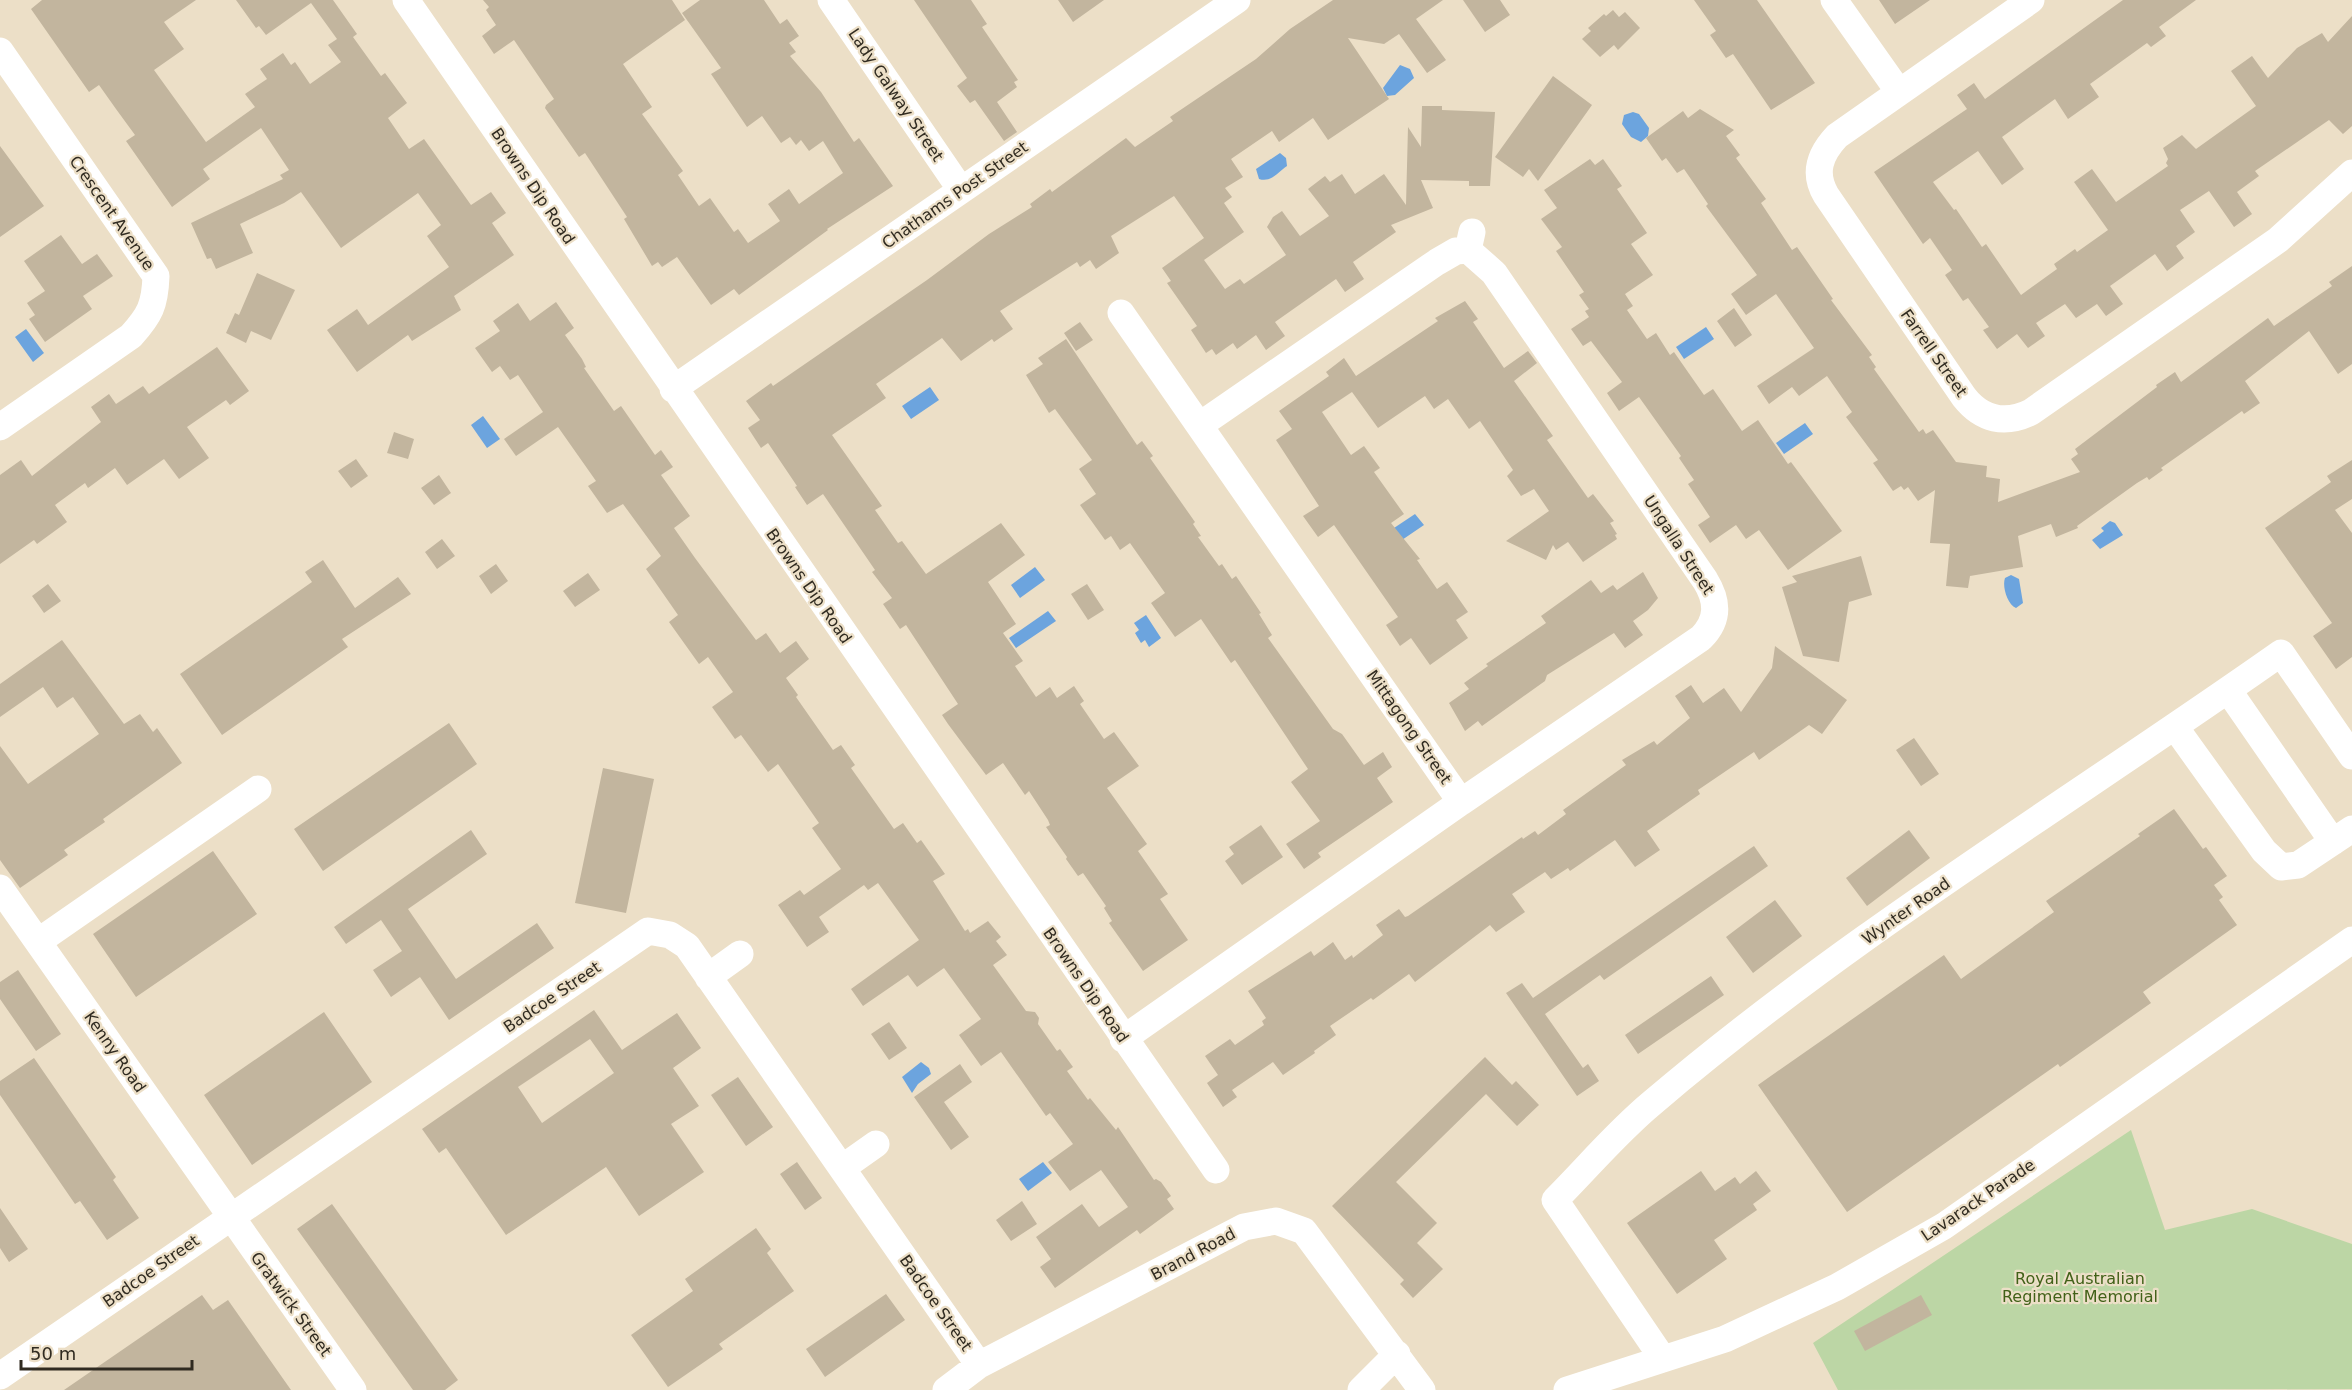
<svg xmlns="http://www.w3.org/2000/svg" width="2352" height="1390" viewBox="0 0 2352 1390" font-family="'DejaVu Sans',sans-serif">
<style>
.green{fill:#bcd6a5}
.water{fill:#6ca4de}
.building{fill:#c2b59e;fill-rule:evenodd}
.lines{fill:none;stroke-linecap:round;stroke-linejoin:round}
.minor{stroke:#fff;stroke-width:27}
.labels{text-anchor:middle;dominant-baseline:central;stroke-width:4.5;stroke-linejoin:round;paint-order:stroke}
.street-label{font-size:16px;fill:#302b21;stroke:#ecdfc7}
.park-label{font-size:16px;fill:#416118;stroke:#ecdfc7}
</style>
<rect width="100%" height="100%" fill="#ecdfc7"/>
<!-- green -->
<path class="green" d="M2131,1130L2165,1230L2252,1209L2352,1244V1389L1838,1390L1813,1343Z"/>
<!-- water -->
<path class="water" d="M1400,65L1410,69L1414,78L1395,95L1387,96L1383,88Z
M1633,112L1639,114L1649,128L1648,136L1641,142L1631,137L1622,124L1624,115Z
M1280,153L1286,158L1287,166C1278,172 1271,183 1259,179L1256,169Z
M1706,327L1714,339L1684,359L1676,347Z
M26,329L44,353L33,362L15,337Z
M930,387L939,400L911,419L902,406Z
M483,416L500,439L487,448L471,425Z
M1805,423L1813,434L1784,454L1776,443Z
M1415,514L1424,525L1399,542L1391,530Z
M2110,521L2115,523L2123,535L2100,549L2092,540L2104,531L2101,528Z
M1035,567L1045,580L1020,598L1011,585Z
M2011,575L2019,579L2023,603L2016,608C2007,604 2002,586 2005,578Z
M1048,611L1056,621L1016,648L1009,638Z
M1146,615L1161,638L1149,647L1145,640L1141,643L1135,633L1139,630L1134,623Z
M921,1062L929,1068L931,1074L918,1084L912,1093L902,1077Z
M1043,1162L1052,1173L1028,1191L1019,1179Z"/>
<!-- building -->
<path class="building" d="M42,0H196L164,22L184,49L154,70L206,142L255,107L245,94L267,79L260,69L283,53L291,65L295,62L310,84L341,62L328,45L337,39L311,3L266,35L259,26L256,28L236,0H333L357,34L353,37L381,76L385,73L407,103L388,118L409,149L424,139L471,205L491,192L506,213L492,223L514,255L454,296L461,310L412,341L408,335L357,372L327,330L357,309L368,325L449,267L427,236L441,225L418,193L341,248L301,192L284,203L240,224L253,253L216,269L211,258L207,259L191,223L283,179L280,175L289,170L261,128L203,169L210,179L172,207L126,141L135,135L116,109L99,85L89,92L31,9Z
M483,0H672L685,20L623,64L652,107L642,114L683,171L678,175L699,206L710,198L734,232L738,229L748,243L780,221L768,204L789,189L799,204L843,173L823,141L809,151L801,140L796,145L790,137L781,143L762,116L747,127L711,74L721,68L682,13L700,0H764L780,24L787,19L799,36L789,43L796,52L790,56L821,92L854,142L859,138L893,186L827,229L828,230L739,295L734,289L711,305L677,257L662,267L658,262L652,266L624,219L627,217L585,153L579,157L545,108L546,105L554,99L514,40L494,54L482,36L496,25L486,10L489,7Z
M914,0H971L987,24L982,27L1018,80L1014,82L1017,87L997,102L1017,132L1004,141L975,100L970,103L957,86L967,78Z
M1058,0H1104L1073,22Z
M1333,0H1443L1416,19L1446,60L1427,73L1399,34L1384,44L1348,38L1389,99L1328,140L1313,118L1279,142L1272,131L1231,159L1243,177L1225,188L1232,197L1224,203L1244,232L1204,260L1225,289L1240,279L1244,284L1286,255L1267,227L1273,217L1282,211L1300,236L1329,216L1308,189L1325,176L1330,182L1342,174L1355,194L1384,174L1406,205L1408,127L1421,147L1422,106H1442V110L1495,112L1490,186H1469V181L1421,180L1433,208L1391,225L1396,232L1353,262L1364,279L1345,292L1336,279L1275,322L1285,336L1266,350L1256,335L1237,349L1233,343L1216,355L1212,349L1206,353L1191,330L1197,326L1167,283L1171,281L1162,268L1204,238L1174,196L1111,236L1119,253L1096,269L1090,260L1080,267L1077,262L1000,311L1013,329L994,342L992,339L961,361L942,338L876,384L886,398L832,435L882,506L875,510L898,543L902,541L926,574L1001,523L1025,555L988,582L1016,624L1003,633L1023,661L1015,666L1036,697L1050,687L1057,698L1074,686L1084,701L1080,704L1104,739L1114,732L1139,766L1107,788L1147,844L1138,851L1168,894L1160,899L1188,940L1143,971L1109,923L1112,921L1104,908L1106,906L1083,873L1078,876L1066,859L1067,857L1046,827L1050,825L1048,820L1029,791L1025,795L1003,763L986,775L948,724L942,715L958,704L906,625L900,629L883,604L892,598L872,572L875,570L823,494L807,505L795,487L797,486L768,443L761,448L748,428L760,420L746,401L771,383L773,386L927,280L989,234L1032,207L1030,204L1050,189L1052,192L1126,138L1135,147L1173,121L1170,117L1256,59L1290,29Z
M1463,0H1500L1510,15L1485,32Z
M1694,0H1757L1815,83L1771,110L1733,54L1726,58L1710,35L1716,31Z
M1879,0H1930L1895,24Z
M2123,0H2196L2159,27L2166,36L2151,47L2147,43L2090,84L2099,97L2068,119L2055,99L2002,137L2024,169L2002,185L1978,151L1933,182L1954,210L1956,209L1982,247L1986,244L2021,295L2057,269L2054,264L2075,249L2077,252L2108,230L2074,182L2092,169L2116,202L2168,166L2166,163L2168,159L2163,148L2182,135L2196,149L2256,106L2231,71L2252,56L2268,78L2297,48L2322,33L2328,42L2352,16V126L2343,134L2329,120L2255,171L2259,176L2237,192L2252,214L2234,227L2209,191L2180,210L2195,232L2176,246L2184,258L2167,271L2155,254L2110,286L2123,304L2106,316L2097,304L2076,318L2065,304L2036,323L2045,336L2028,348L2017,334L1997,349L1983,330L1989,327L1968,298L1963,301L1945,275L1952,270L1930,238L1923,244L1874,172L1967,109L1957,95L1974,83L1985,99Z
M1613,10L1619,17L1625,12L1640,28L1618,50L1614,45L1600,57L1582,39L1591,31L1588,28L1604,14L1606,16Z
M1553,76L1592,105L1538,181L1529,169L1523,177L1495,157Z
M1700,109L1734,130L1726,136L1740,155L1736,158L1766,199L1761,203L1792,250L1797,247L1833,299L1831,300L1872,355L1869,357L1876,367L1874,369L1919,432L1923,429L1926,434L1933,430L1956,462L1987,466L1986,477L2000,479L1998,502L2080,472L2071,459L2078,454L2075,449L2157,387L2156,385L2175,372L2181,382L2268,318L2274,326L2332,286L2329,282L2352,266V364L2338,374L2309,331L2245,381L2260,403L2244,414L2242,411L2161,468L2163,470L2149,480L2147,477L2137,483L2077,526L2078,528L2056,537L2051,524L2018,536L2023,567L1970,576L1968,588L1946,586L1950,544L1930,543L1935,490L1918,501L1908,487L1904,490L1901,486L1893,491L1873,463L1878,460L1846,417L1852,412L1827,376L1799,396L1792,387L1769,404L1757,386L1814,348L1776,294L1746,315L1731,294L1757,275L1706,206L1708,204L1684,169L1677,173L1666,158L1662,161L1646,138L1683,111L1688,118Z
M0,146L44,206L0,237Z
M1590,159L1595,165L1603,159L1622,186L1617,189L1647,233L1631,244L1653,275L1625,294L1633,306L1627,310L1647,339L1656,333L1670,355L1674,352L1704,395L1713,389L1742,431L1758,420L1788,464L1791,462L1842,531L1788,570L1759,530L1746,539L1736,525L1710,543L1698,525L1710,517L1688,484L1694,480L1679,458L1681,456L1639,397L1619,411L1607,393L1622,382L1591,341L1583,346L1571,329L1589,317L1585,311L1589,309L1579,295L1584,292L1556,251L1562,247L1541,219L1557,208L1544,190Z
M61,235L82,264L97,254L113,276L83,296L92,309L45,342L29,319L35,315L27,303L45,291L24,261Z
M257,273L295,290L271,340L251,331L246,343L226,333L235,313L239,315Z
M1465,301L1478,319L1473,322L1504,368L1528,351L1537,363L1514,381L1553,436L1547,440L1588,498L1593,494L1614,521L1610,523L1617,534L1615,535L1617,539L1583,562L1568,542L1556,550L1553,545L1546,560L1506,541L1549,511L1534,489L1521,496L1507,476L1513,470L1480,421L1469,429L1448,399L1434,409L1425,396L1378,428L1352,392L1322,412L1351,455L1364,446L1380,468L1374,472L1404,514L1391,523L1420,559L1417,560L1437,589L1447,582L1468,612L1456,620L1468,638L1430,665L1411,638L1400,646L1386,625L1398,617L1334,525L1318,537L1303,516L1319,506L1276,440L1292,429L1279,411L1329,376L1326,372L1344,358L1356,376L1438,321L1435,318Z
M556,302L574,328L565,335L582,359L586,367L584,368L614,411L621,406L655,455L661,450L673,467L661,475L690,516L674,528L695,558L756,640L766,633L780,653L796,641L809,659L786,678L798,695L796,697L833,750L841,745L855,765L851,768L894,829L903,823L917,843L921,840L945,874L933,881L965,931L968,929L970,933L988,921L1001,937L996,941L1007,955L993,965L1026,1011L1035,1012L1039,1018L1038,1024L1057,1051L1060,1049L1073,1067L1067,1071L1088,1100L1090,1098L1116,1130L1118,1127L1154,1180L1156,1179L1161,1182L1171,1196L1167,1199L1174,1209L1140,1234L1137,1230L1055,1288L1040,1267L1051,1259L1036,1237L1082,1204L1099,1227L1128,1207L1101,1170L1070,1191L1048,1162L1073,1144L1050,1113L1046,1116L1001,1052L981,1066L959,1035L981,1019L944,968L917,987L908,975L863,1006L851,989L919,940L878,883L868,890L864,885L819,917L829,932L807,947L778,905L800,890L804,895L841,869L812,828L819,823L778,764L768,772L741,735L735,739L712,707L733,692L708,657L699,664L669,622L678,615L646,569L661,556L623,504L607,513L588,486L596,481L558,427L516,456L504,439L543,412L518,375L510,380L500,366L492,372L475,348L500,331L493,321L518,303L530,321Z
M1734,308L1752,335L1735,347L1717,321Z
M1080,322L1093,340L1076,351L1064,333Z
M1066,339L1137,445L1142,441L1153,456L1150,458L1195,522L1193,524L1201,536L1198,537L1219,566L1222,564L1232,579L1236,576L1261,613L1259,614L1272,635L1268,638L1333,729L1342,734L1364,765L1383,752L1392,767L1377,778L1393,802L1318,853L1321,857L1304,869L1286,844L1320,821L1291,782L1308,769L1235,660L1231,663L1201,619L1175,637L1151,603L1165,593L1130,543L1120,550L1111,536L1105,540L1080,505L1096,494L1079,469L1092,460L1055,409L1049,413L1026,375L1043,364L1038,358Z
M217,347L249,391L230,405L226,400L187,427L209,458L179,479L164,459L127,485L115,468L88,488L85,483L55,505L67,522L37,544L34,540L0,564V475L21,460L32,476L101,422L91,407L109,394L116,404L143,386L149,394Z
M394,432L414,439L408,459L387,453Z
M356,459L368,476L351,488L338,471Z
M2352,460V499L2335,510L2352,533V657L2336,669L2313,636L2332,623L2265,528L2331,482L2327,476Z
M439,475L451,493L434,505L421,488Z
M442,539L455,556L437,569L425,552Z
M1861,556L1872,595L1849,602L1839,662L1803,656L1782,587L1797,582L1792,576Z
M323,560L355,608L398,577L411,594L342,639L348,647L222,735L180,674L312,582L305,572Z
M496,564L508,581L491,594L479,576Z
M1643,572L1658,598L1648,610L1633,621L1643,635L1625,648L1614,633L1547,675L1545,681L1482,726L1478,721L1465,731L1449,703L1469,689L1464,683L1488,666L1486,664L1546,623L1541,616L1591,580L1601,593L1613,585L1617,590Z
M588,573L600,590L575,607L563,591Z
M48,584L61,601L44,613L32,596Z
M1087,584L1104,610L1088,620L1071,594Z
M62,640L124,724L140,714L153,732L157,728L182,763L103,819L105,822L64,850L68,855L20,888L0,860V746L28,784L99,734L73,697L57,708L43,687L0,717V684Z
M1775,646L1847,700L1822,734L1809,725L1759,760L1754,752L1698,790L1700,794L1647,831L1660,850L1635,867L1615,840L1570,871L1568,868L1551,879L1545,872L1512,894L1525,912L1496,932L1490,925L1415,982L1409,974L1373,1000L1371,998L1330,1026L1336,1035L1314,1051L1315,1053L1283,1075L1273,1062L1232,1090L1237,1097L1223,1107L1207,1083L1218,1075L1205,1056L1230,1039L1235,1045L1264,1025L1262,1021L1266,1018L1248,991L1311,951L1314,956L1333,942L1345,960L1352,955L1353,958L1383,935L1376,925L1399,909L1405,917L1408,916L1522,837L1523,839L1535,831L1538,835L1566,814L1563,810L1626,765L1622,760L1654,741L1657,745L1690,718L1675,696L1691,685L1703,703L1724,688L1741,712L1772,668Z
M449,723L477,764L323,871L294,829Z
M1914,738L1939,774L1921,786L1896,750Z
M603,768L654,779L626,913L575,903Z
M2174,809L2203,849L2206,847L2227,876L2214,885L2223,897L2219,900L2237,925L2143,992L2151,1003L2060,1067L2058,1064L1847,1212L1758,1085L1944,955L1961,979L2054,912L2046,901L2140,836L2138,834Z
M1261,825L1283,857L1242,885L1225,861L1234,854L1229,847Z
M471,830L487,854L408,909L456,979L537,923L554,948L449,1020L420,977L391,997L373,970L402,951L381,920L346,944L334,927Z
M1909,830L1930,858L1867,906L1846,878Z
M1754,846L1768,866L1604,980L1600,975L1545,1014L1583,1068L1588,1064L1599,1081L1577,1096L1506,993L1522,983L1533,998Z
M213,851L257,914L136,997L93,934Z
M1775,900L1802,936L1753,973L1726,937Z
M18,970L61,1034L36,1051L0,999V982Z
M1711,976L1724,995L1638,1054L1625,1035Z
M594,1010L622,1050L677,1013L701,1048L673,1068L699,1106L671,1124L704,1172L639,1216L606,1167L506,1235L446,1148L439,1153L422,1129ZM590,1039L614,1073L542,1123L518,1087Z
M324,1012L372,1082L252,1165L204,1095Z
M889,1022L907,1048L889,1060L871,1034Z
M1485,1057L1512,1085L1516,1081L1539,1105L1517,1126L1486,1094L1396,1182L1437,1223L1417,1243L1443,1269L1413,1298L1400,1284L1404,1280L1332,1206Z
M34,1058L116,1177L113,1180L139,1218L107,1240L80,1201L75,1204L0,1095V1081Z
M960,1064L972,1082L944,1102L969,1137L951,1150L914,1097Z
M738,1077L773,1127L746,1146L711,1095Z
M797,1162L822,1198L805,1210L780,1174Z
M1701,1171L1715,1191L1735,1177L1740,1184L1756,1171L1771,1191L1753,1204L1757,1210L1714,1240L1727,1259L1677,1294L1627,1223Z
M1022,1201L1037,1224L1011,1241L996,1220Z
M332,1204L458,1380L445,1390H413L297,1229Z
M0,1208L28,1249L9,1262L0,1248Z
M756,1228L771,1249L767,1253L794,1291L719,1344L723,1349L668,1387L631,1335L693,1291L685,1279Z
M886,1294L905,1320L825,1377L806,1349Z
M202,1295L213,1310L228,1300L291,1390H64Z
M1921,1295L1932,1315L1865,1351L1854,1331Z"/>
<g class="lines">
<!-- minor -->
<path class="minor" d="M406,0L1216,1170
M831,0L961,190
M1834,0L1899,92
M2031,0L1837,136C1820,154 1813,173 1826,195L1964,397C1982,420 2005,425 2031,412L2278,240L2352,173
M0,51L156,276C155,305 150,315 131,336L0,427
M1121,313L1461,802L1123,1039
M673,389L1237,0
M1200,425L1437,262L1456,251L1468,250
M2228,690L2333,842
M2175,727L2264,851L2281,867L2298,865L2352,829
M1461,802L1701,638C1719,620 1718,601 1705,580L1494,273L1468,250L1472,232
M0,888L353,1390
M39,941L258,789
M708,977L740,954
M842,1168L876,1144
M1663,1359L1555,1200C1587,1168 1617,1132 1652,1103C1848,936 2071,801 2281,653L2352,756
M0,1376L648,931L670,935L687,946L979,1365
M946,1390L979,1365L1244,1227L1276,1221L1304,1231L1422,1390
M1361,1390L1397,1354
M1567,1390L1725,1339L1837,1287L1944,1226L2352,940"/>
</g>
<g class="labels">
<!-- street labels -->
<g class="street-label">
<text transform="translate(896 95) rotate(56)">Lady Galway Street</text>
<text transform="translate(533 186) rotate(56)">Browns Dip Road</text>
<text transform="translate(955 195) rotate(-35)">Chathams Post Street</text>
<text transform="translate(112 213) rotate(55)">Crescent Avenue</text>
<text transform="translate(1934 353) rotate(55)">Farrell Street</text>
<text transform="translate(1679 545) rotate(57)">Ungalla Street</text>
<text transform="translate(809 586) rotate(55)">Browns Dip Road</text>
<text transform="translate(1409 727) rotate(55)">Mittagong Street</text>
<text transform="translate(1906 911) rotate(-35)">Wynter Road</text>
<text transform="translate(1086 985) rotate(55)">Browns Dip Road</text>
<text transform="translate(552 997) rotate(-34)">Badcoe Street</text>
<text transform="translate(115 1052) rotate(55)">Kenny Road</text>
<text transform="translate(1978 1200) rotate(-34)">Lavarack Parade</text>
<text transform="translate(1193 1254) rotate(-28)">Brand Road</text>
<text transform="translate(151 1271) rotate(-35)">Badcoe Street</text>
<text transform="translate(936 1303) rotate(55)">Badcoe Street</text>
<text transform="translate(291 1304) rotate(54)">Gratwick Street</text>
</g>
<!-- park labels -->
<g class="park-label">
<text x="2080" y="1278">Royal Australian<tspan x="2080" dy="18">Regiment Memorial</tspan></text>
</g>
</g>
<!-- scale -->
<path d="M21 1360v9h171v-9" fill="none" stroke="#302b21" stroke-width="3"/>
<text x="30" y="1360" font-size="18" fill="#302b21" stroke="#ecdfc7" stroke-width="4.5" paint-order="stroke">50 m</text>
</svg>
